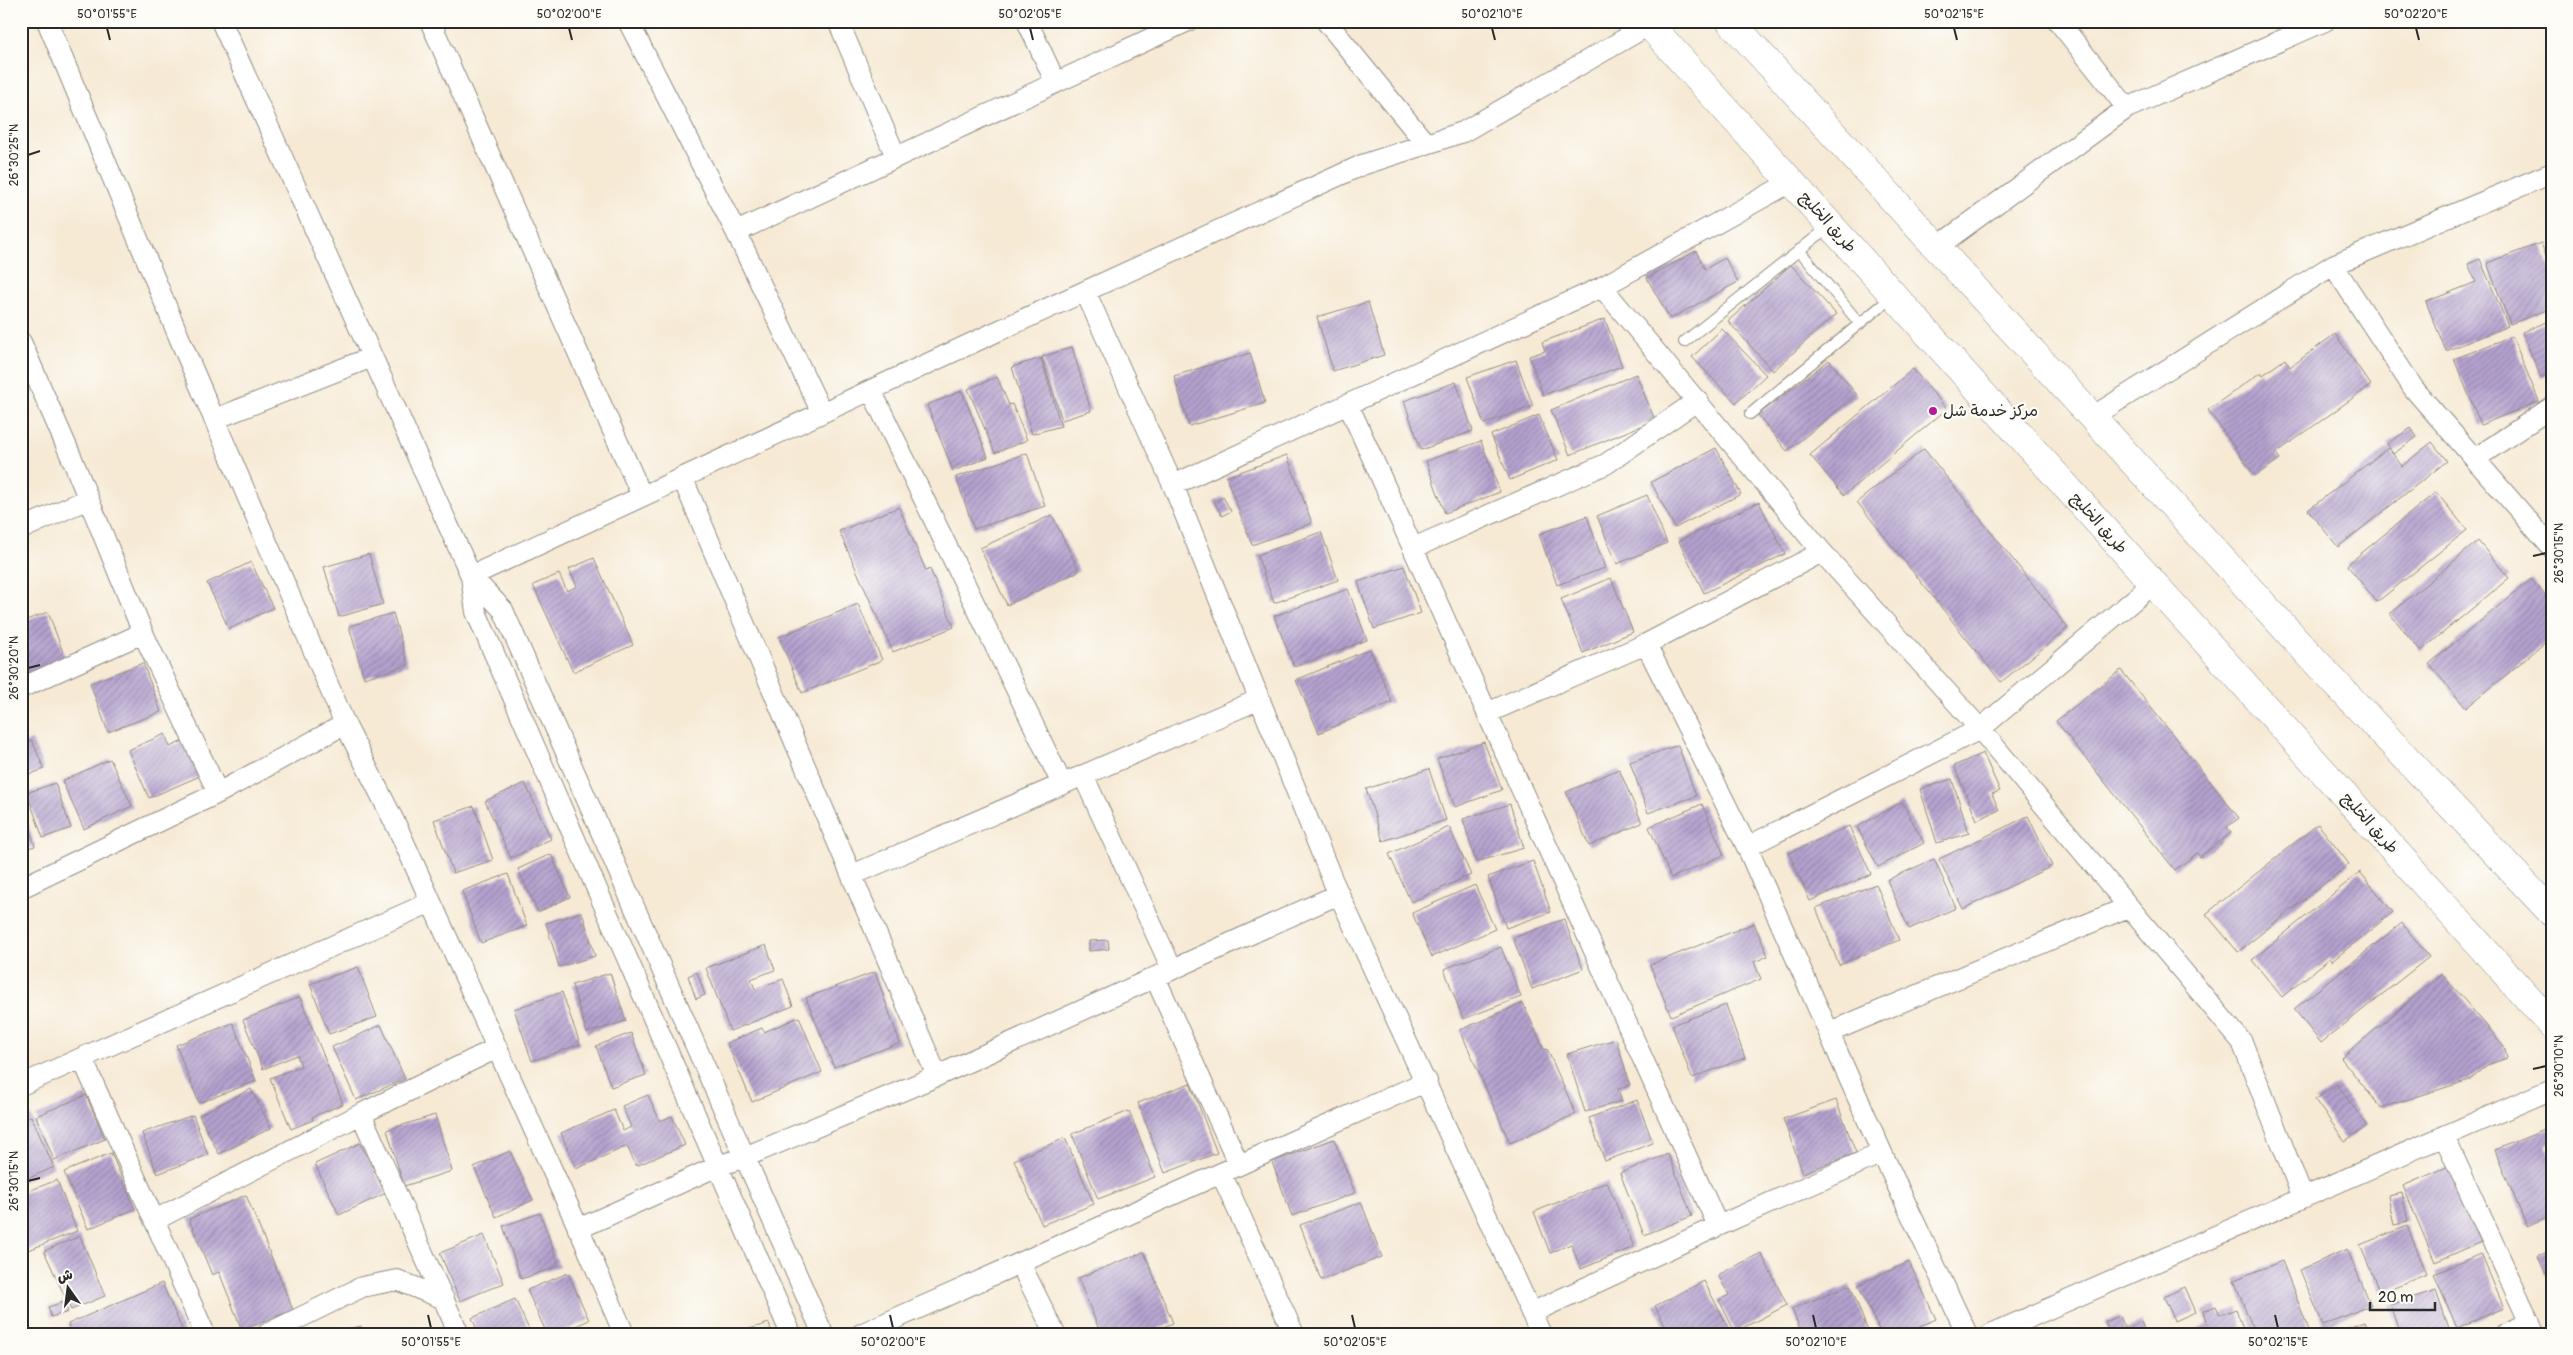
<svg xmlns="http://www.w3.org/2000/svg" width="2573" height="1355" viewBox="0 0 2573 1355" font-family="Pangolin,'Playpen Sans Arabic',sans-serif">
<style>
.building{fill:url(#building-hatch)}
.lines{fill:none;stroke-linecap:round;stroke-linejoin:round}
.lane-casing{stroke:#908a80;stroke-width:12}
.street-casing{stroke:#908a80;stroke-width:22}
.primary-casing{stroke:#908a80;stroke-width:29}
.lane{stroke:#fff;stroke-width:10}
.street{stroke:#fff;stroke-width:20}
.primary{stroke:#fff;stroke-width:28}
.ticks{fill:none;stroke:#2b2b2b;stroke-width:2}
.poi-dot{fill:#b5179e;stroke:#fdfcf7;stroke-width:2}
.labels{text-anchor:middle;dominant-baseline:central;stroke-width:4.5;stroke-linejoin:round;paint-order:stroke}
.street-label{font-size:16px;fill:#2b2b2b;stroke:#fdfcf7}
.poi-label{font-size:16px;fill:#2b2b2b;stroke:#fdfcf7;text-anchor:start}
.neatline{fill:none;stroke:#2b2b2b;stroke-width:2}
.ticks-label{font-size:12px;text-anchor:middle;fill:#2b2b2b}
</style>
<defs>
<pattern id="building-hatch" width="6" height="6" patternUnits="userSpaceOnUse" patternTransform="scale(1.25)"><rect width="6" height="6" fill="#b4a2cf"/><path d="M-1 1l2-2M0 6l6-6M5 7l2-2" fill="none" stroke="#9384a8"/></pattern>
</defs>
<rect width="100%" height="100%" fill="#fdfcf7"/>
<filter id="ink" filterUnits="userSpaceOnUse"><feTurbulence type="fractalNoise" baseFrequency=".02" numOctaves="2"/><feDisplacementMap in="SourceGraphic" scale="10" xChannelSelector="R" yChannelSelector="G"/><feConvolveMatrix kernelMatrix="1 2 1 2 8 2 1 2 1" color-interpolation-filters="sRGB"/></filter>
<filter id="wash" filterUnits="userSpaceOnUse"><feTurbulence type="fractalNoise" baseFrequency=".0096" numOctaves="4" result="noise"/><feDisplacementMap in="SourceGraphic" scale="20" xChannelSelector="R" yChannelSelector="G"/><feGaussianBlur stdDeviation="1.12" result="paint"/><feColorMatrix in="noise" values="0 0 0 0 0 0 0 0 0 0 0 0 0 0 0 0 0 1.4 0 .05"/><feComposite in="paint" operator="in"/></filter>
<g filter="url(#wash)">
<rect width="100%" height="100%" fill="#f6ead5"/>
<g id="blocks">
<!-- building -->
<path class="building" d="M2541,243L2552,272V308L2510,324L2487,263Z
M1696,251L1705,269L1725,258L1738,282L1670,319L1647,278Z
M2480,259L2508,326L2446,351L2426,302L2476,282L2468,264Z
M1791,265L1836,314L1773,371L1728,321Z
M1368,302L1384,355L1333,371L1317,317Z
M1605,319L1622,366L1543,395L1529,356L1545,351L1542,342Z
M2552,320V373L2541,378L2522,332Z
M1722,329L1766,375L1736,403L1692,357Z
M2335,334L2371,385L2276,453L2280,459L2255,476L2208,410L2261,372L2263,375L2285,359L2290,367Z
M2512,336L2539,401L2481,425L2454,359Z
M1072,347L1091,411L1062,420L1042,357Z
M1250,353L1265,403L1189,426L1174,376Z
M1041,358L1061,426L1032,434L1012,367Z
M1516,360L1533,406L1484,424L1467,377Z
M1829,360L1857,395L1787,451L1758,415Z
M1913,369L1947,409L1844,495L1810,455Z
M1636,374L1655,420L1570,455L1551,410Z
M997,377L1009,405L1012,404L1027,440L995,453L968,389Z
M1456,382L1473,431L1421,450L1404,401Z
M962,391L988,457L953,471L927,405Z
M1539,415L1558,460L1510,480L1491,435Z
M2411,428L2417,437L2393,454L2387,444Z
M1481,441L1500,492L1445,513L1426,461Z
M2432,442L2447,461L2338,547L2308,510L2388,448L2402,466Z
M1716,448L1741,494L1675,528L1651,482Z
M1924,449L2068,628L2001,682L1857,502Z
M1027,453L1045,506L974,529L956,477Z
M1287,455L1312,523L1252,545L1226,477Z
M2552,481V499L2545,484Z
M2436,492L2467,530L2377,602L2347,565Z
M1647,495L1667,543L1617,564L1597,516Z
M1223,497L1231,511L1222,516L1214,502Z
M1759,502L1785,554L1704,593L1679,541Z
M899,507L926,571L930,569L954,627L893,652L839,531Z
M1052,515L1079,571L1007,605L980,548Z
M1587,516L1605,568L1557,585L1539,534Z
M1321,532L1338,580L1274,603L1257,555Z
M2478,541L2509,578L2421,651L2390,614Z
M369,554L383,604L339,617L324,567Z
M594,558L633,645L573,672L533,585L559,574L567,591L577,586L569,569Z
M251,562L273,608L229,629L207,583Z
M1404,566L1421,613L1374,629L1358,582Z
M1611,578L1633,632L1583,653L1561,599Z
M2531,579L2552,603V637L2466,708L2429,664Z
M1348,589L1367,640L1294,667L1274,616Z
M858,604L882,660L802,693L779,637Z
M48,612L67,663L21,680V622Z
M393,613L408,665L364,678L349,626Z
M1370,649L1392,702L1319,733L1296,680Z
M143,663L161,712L108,732L90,683Z
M2121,670L2239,818L2227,827L2231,833L2200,857L2197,853L2175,870L2056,721Z
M165,734L170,747L185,740L200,776L149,798L128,750Z
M32,740L44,769L21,778V744Z
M1484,742L1502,790L1455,807L1437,759Z
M1678,745L1696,796L1648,813L1630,762Z
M1983,753L2000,791L1992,794L1999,810L1977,820L1954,766Z
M110,759L132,806L84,829L62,781Z
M1429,769L1446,820L1383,841L1366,789Z
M1619,769L1642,823L1589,846L1566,792Z
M1952,779L1969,833L1937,843L1920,789Z
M55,783L71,828L43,838L27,793Z
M525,783L551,839L511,858L485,801Z
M21,801L35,846L21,850Z
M1902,802L1924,843L1878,867L1857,827Z
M1510,804L1524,848L1476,862L1463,819Z
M1702,804L1724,855L1671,878L1649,827Z
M474,806L493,860L453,873L434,820Z
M2028,816L2052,866L1963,909L1939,859Z
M2318,824L2349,864L2238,952L2206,914Z
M1849,826L1871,874L1810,901L1789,853Z
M1449,827L1471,875L1411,902L1389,854Z
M551,854L570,897L538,912L518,869Z
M1934,859L1956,908L1909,929L1887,880Z
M1533,861L1551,912L1506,928L1488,877Z
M2360,872L2393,912L2332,961L2330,958L2282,997L2252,960Z
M508,874L527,926L481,943L462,891Z
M1876,884L1899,940L1839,965L1816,908Z
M1475,885L1495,929L1432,957L1412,913Z
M582,912L595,956L559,967L546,923Z
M1564,919L1583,969L1532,989L1513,938Z
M1754,923L1768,956L1754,962L1761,979L1671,1016L1650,965Z
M2402,923L2429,957L2321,1043L2294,1009Z
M1108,940L1109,949L1089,951V941Z
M766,945L775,970L751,979L755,989L783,979L793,1006L730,1031L706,968Z
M1501,947L1521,997L1463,1019L1444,969Z
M358,967L377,1017L329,1034L310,984Z
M697,972L705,995L696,999L688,976Z
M875,972L900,1043L834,1067L806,998Z
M610,973L626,1021L587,1033L572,985Z
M2442,974L2504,1046L2507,1058L2487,1065L2469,1080L2381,1108L2341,1058Z
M562,992L580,1044L532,1061L514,1009Z
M300,997L343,1104L312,1117L313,1120L291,1129L270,1078L301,1066L297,1055L263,1069L243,1020Z
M1523,1003L1544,1050L1547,1049L1576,1114L1510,1143L1460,1030Z
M1726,1005L1745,1058L1692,1078L1672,1025Z
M799,1017L822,1072L752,1102L727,1043L762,1028L764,1032Z
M233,1023L256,1081L199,1103L176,1045Z
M381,1025L405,1079L356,1100L332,1047Z
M631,1033L646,1075L611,1087L596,1046Z
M1616,1039L1630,1085L1618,1089L1622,1101L1585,1112L1567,1054Z
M1190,1083L1217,1153L1165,1173L1138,1103Z
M2337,1084L2367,1126L2345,1141L2315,1100Z
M251,1089L271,1128L219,1154L199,1115Z
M86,1095L105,1139L54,1160L36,1116Z
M648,1095L660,1121L672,1116L685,1145L636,1166L627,1146L576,1169L561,1133L614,1110L623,1131L631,1127L622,1106Z
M1637,1100L1653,1143L1605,1161L1589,1118Z
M1836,1100L1856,1153L1803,1173L1783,1119Z
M1129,1111L1155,1177L1098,1199L1072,1134Z
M193,1115L208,1155L157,1174L142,1133Z
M435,1115L452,1171L404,1186L387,1130Z
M31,1116L54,1167L21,1182V1121Z
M2552,1127V1142L2545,1145L2552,1161V1216L2527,1227L2495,1150Z
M1065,1138L1094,1204L1042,1225L1014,1160Z
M1334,1139L1355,1193L1292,1216L1272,1162Z
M360,1143L386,1193L339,1215L315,1164Z
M510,1151L533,1200L496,1217L474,1167Z
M111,1153L135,1209L88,1229L64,1172Z
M1668,1154L1692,1216L1644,1235L1620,1173Z
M2449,1166L2481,1242L2435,1262L2403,1186Z
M57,1180L77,1231L21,1253V1194Z
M1607,1182L1634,1247L1581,1269L1571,1244L1550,1253L1534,1212Z
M2402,1193L2408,1222L2394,1225L2388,1196Z
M246,1195L293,1310L242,1330L219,1272L212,1275L189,1219Z
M1361,1202L1382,1257L1321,1280L1300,1225Z
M540,1213L559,1266L521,1279L503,1226Z
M2407,1226L2427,1274L2380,1293L2360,1245Z
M484,1235L504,1283L460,1301L440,1253Z
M80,1236L105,1296L71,1310L44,1251Z
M2347,1249L2371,1305L2323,1325L2300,1270Z
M2552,1250V1288L2538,1256Z
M1144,1252L1173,1323L1146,1334H1101L1078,1278Z
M1761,1253L1787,1305L1735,1332L1719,1300L1729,1295L1718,1275Z
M2481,1254L2504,1308L2457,1328L2434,1274Z
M2282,1261L2309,1330L2299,1334H2255L2234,1280Z
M1909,1262L1936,1319L1903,1334H1881L1858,1285Z
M568,1273L589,1320L558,1334H547L527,1290Z
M1704,1281L1729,1329L1720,1334H1669L1655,1306Z
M162,1283L184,1334H72L68,1324Z
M1850,1285L1869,1334H1802L1792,1309Z
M2184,1287L2195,1312L2175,1321L2164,1297Z
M2436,1290L2451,1334H2400L2390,1305Z
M515,1299L531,1334H479L472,1318Z
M64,1302L68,1312L51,1317L48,1307Z
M2216,1306L2220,1315L2236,1309L2245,1334H2187V1332L2207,1324L2203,1311Z
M2120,1316L2125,1329L2141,1322L2146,1334H2110L2105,1322Z
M2364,1322L2368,1331L2382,1326L2385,1334H2331Z
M769,1323L772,1334H736V1333Z
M361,1326L363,1334H333V1333Z"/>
</g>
</g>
<g filter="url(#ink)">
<use href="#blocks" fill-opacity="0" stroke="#908a80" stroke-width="1"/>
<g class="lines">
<defs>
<path id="lane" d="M1799,250L1860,324
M1684,342L1830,226
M1750,414L1892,297"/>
<path id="street" d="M47,21L184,349L345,724L399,831L586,1245L624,1334
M221,21L471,576L476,612L791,1334
M430,21L642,496
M628,21L736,232L822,413
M838,21L896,157
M1027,21L1056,83
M1326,21L1426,144
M2058,21L2127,108
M736,232L1188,21
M1937,247L2127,108L2325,21
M2333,265L2414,389L2552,548
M1602,287L1822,552L1980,729L2242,1042L2303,1198
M1085,291L1173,485L1332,879L1541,1334
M21,342L73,461L143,633L21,688
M871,390L1062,784
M1348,404L1718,1226
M2092,417L2333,265L2552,173
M215,419L372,357
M2476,458L2552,407
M682,477L937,1076L1339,894
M1173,485L1602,287L1791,182
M21,529L88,499
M1413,548L1606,464L1698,400
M471,576L1000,330L1362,165L1463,132L1649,25
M471,576L503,610L823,1334
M143,633L218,793
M1646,644L1747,847L1882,1153L1967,1334
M1487,713L1646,644L1822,552
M1083,775L1172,969
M1747,847L1980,729L2154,583
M852,875L1260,699
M21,888L218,793L345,724
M1155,977L1239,1165
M1830,1032L2128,907
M82,1058L205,1334
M21,1085L431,902
M361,1114L497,1048
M2444,1136L2535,1334
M1221,1173L1294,1334
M155,1220L361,1114L459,1334
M578,1229L718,1166L745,1157L937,1076
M1020,1263L1055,1334
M1531,1313L1718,1226L1882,1153
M267,1334L362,1287L397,1280L444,1299
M861,1334L1427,1081
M1991,1334L2552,1089
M2504,1334L2530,1322"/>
<path id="primary" d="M1646,21L2552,1025
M1730,21L2327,674L2552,913"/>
</defs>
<!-- lane casing -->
<use href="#lane" class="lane-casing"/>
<!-- street casing -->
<use href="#street" class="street-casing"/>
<!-- primary casing -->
<use href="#primary" class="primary-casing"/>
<!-- lane -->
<use href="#lane" class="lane"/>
<!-- street -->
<use href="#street" class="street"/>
<!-- primary -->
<use href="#primary" class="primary"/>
</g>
</g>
<!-- ticks -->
<path class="ticks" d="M107,28L110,40M569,28L572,40M1030,28L1033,40M1492,28L1495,40M1954,28L1957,40M2416,28L2419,40M28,155L40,151M2533,556L2546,553M28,668L40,665M2533,1069L2546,1066M28,1181L40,1178M428,1315L431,1328M890,1315L893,1328M1352,1315L1355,1328M1813,1315L1816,1328M2275,1315L2278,1328"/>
<!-- markers -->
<circle class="poi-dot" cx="1933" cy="411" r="5"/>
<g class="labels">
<!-- street labels -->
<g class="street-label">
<text transform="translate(1828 222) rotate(48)">طريق الخليج</text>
<text transform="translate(2099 523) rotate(48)">طريق الخليج</text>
<text transform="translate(2370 823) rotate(48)">طريق الخليج</text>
</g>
<!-- poi labels -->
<g class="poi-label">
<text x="1943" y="411">مركز خدمة شل</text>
</g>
</g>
<!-- margin -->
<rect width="2573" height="1355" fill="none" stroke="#fdfcf7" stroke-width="55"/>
<!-- north arrow -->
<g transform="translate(68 1288) rotate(346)" stroke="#fdfcf7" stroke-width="4" paint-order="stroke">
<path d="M0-4L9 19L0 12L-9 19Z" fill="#2b2b2b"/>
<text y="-8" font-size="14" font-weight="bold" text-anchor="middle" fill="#2b2b2b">ش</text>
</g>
<!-- scale -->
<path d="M2370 1302v8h65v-8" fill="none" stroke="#2b2b2b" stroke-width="2.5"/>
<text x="2378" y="1302" font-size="15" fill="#2b2b2b" stroke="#fdfcf7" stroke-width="4" paint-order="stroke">20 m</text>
<rect x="28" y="28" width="2518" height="1300" class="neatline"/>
<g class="ticks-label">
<text x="107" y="18">50°01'55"E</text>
<text x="569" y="18">50°02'00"E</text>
<text x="1030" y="18">50°02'05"E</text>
<text x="1492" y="18">50°02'10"E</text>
<text x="1954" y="18">50°02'15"E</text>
<text x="2416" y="18">50°02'20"E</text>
<text transform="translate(14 155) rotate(-90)" y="4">26°30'25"N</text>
<text transform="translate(2559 553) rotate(-90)" y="4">26°30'15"N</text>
<text transform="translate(14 668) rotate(-90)" y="4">26°30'20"N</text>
<text transform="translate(2559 1066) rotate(-90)" y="4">26°30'10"N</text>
<text transform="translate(14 1181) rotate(-90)" y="4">26°30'15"N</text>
<text x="431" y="1346">50°01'55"E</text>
<text x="893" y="1346">50°02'00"E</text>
<text x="1355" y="1346">50°02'05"E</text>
<text x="1816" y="1346">50°02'10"E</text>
<text x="2278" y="1346">50°02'15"E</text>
</g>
</svg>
